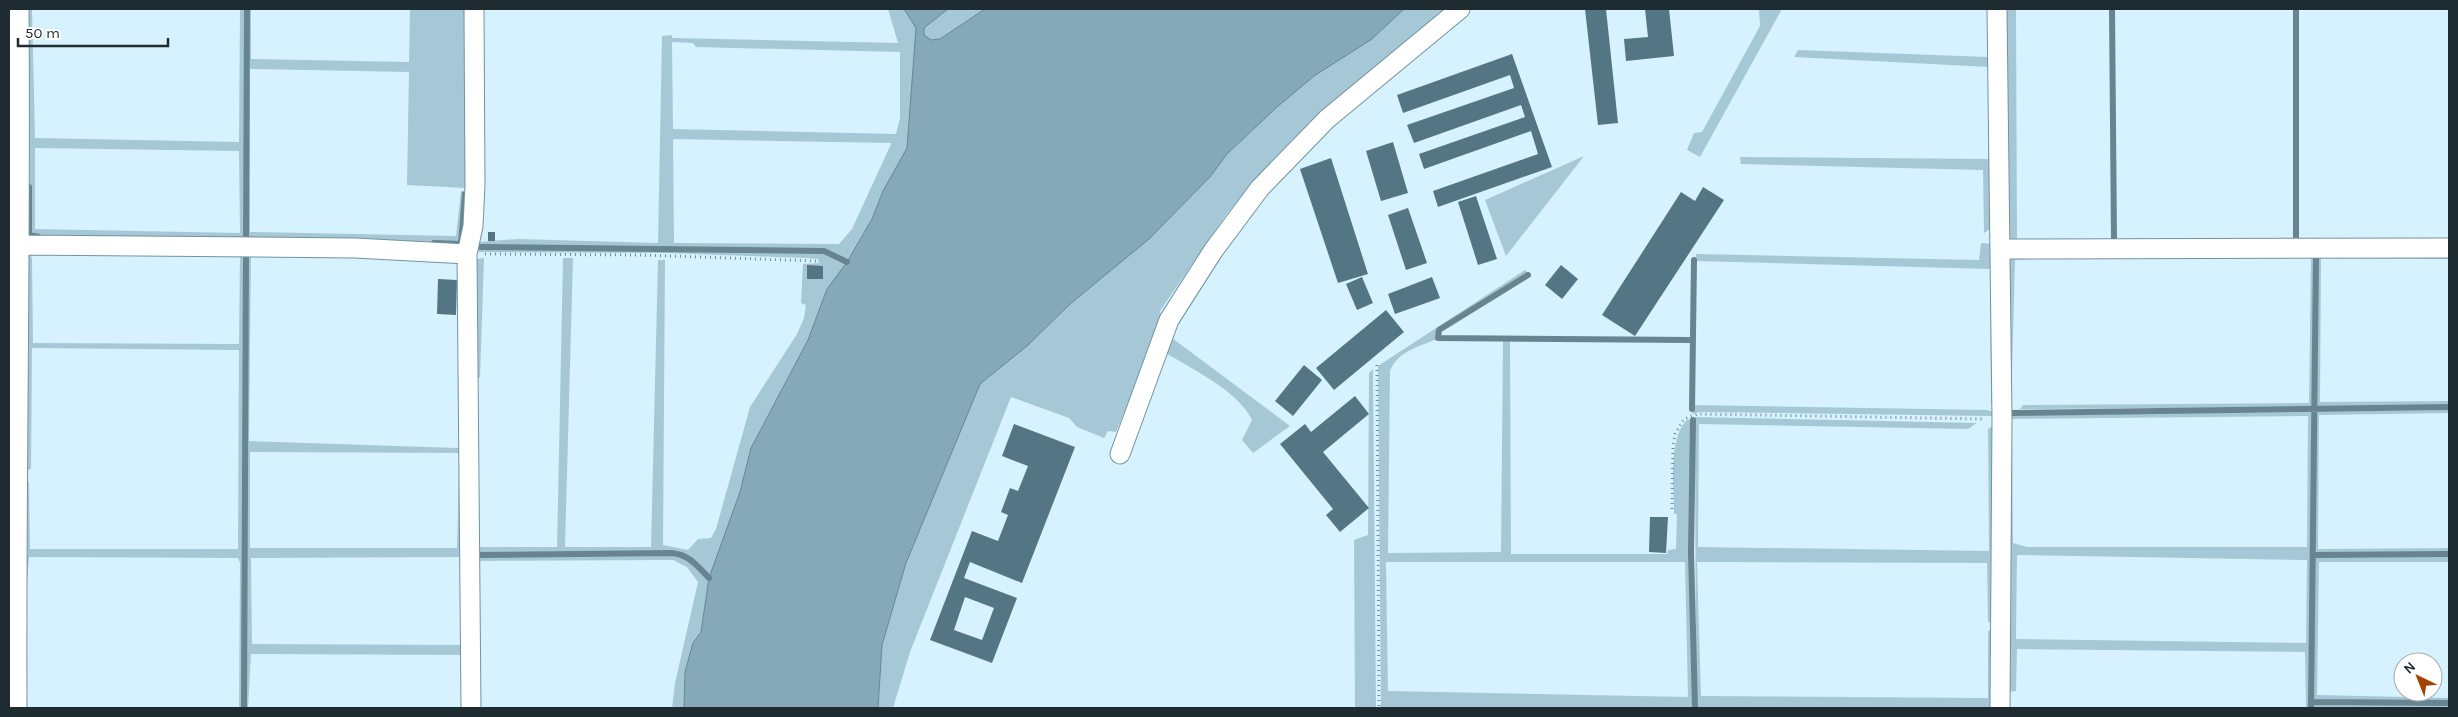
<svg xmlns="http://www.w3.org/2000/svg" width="2458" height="717" viewBox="0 0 2458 717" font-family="Karla,sans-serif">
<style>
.green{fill:#a6c8d6;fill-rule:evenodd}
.water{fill:#86a9b8;stroke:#678490}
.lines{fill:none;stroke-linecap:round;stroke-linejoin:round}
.stream{stroke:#678490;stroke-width:6}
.building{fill:#547684;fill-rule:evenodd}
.street-casing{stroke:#7193a0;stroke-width:21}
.path{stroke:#778b94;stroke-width:3;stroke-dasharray:1 4;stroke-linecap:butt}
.street{stroke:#fff;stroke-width:19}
</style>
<rect width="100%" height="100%" fill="#d6f2fe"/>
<!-- green -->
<path class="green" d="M23,9H26L29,235L35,238L461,244L465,194L460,242L247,239L248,9H251V59L409,62L410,9H467L468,183L465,184V188L407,185L409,72L250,69V232L456,236L461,191L468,192L465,245L460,249L247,243H33L25,231Z
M29,9H32L35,138L239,142L240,9H246L244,239L34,236L30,234ZM35,148L239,151L240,233L35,229Z
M888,9H904L916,28L907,148L883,191L872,219L847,262L827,289L808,340L751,448L740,492L709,578L701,632L693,643L685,672L684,708H672L675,683L698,582L687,567L673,560L474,561L477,706H473L472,555L474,263L477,259L484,258L480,377L477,379L474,547H557L563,258H573L565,547H651L658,260H665L663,545L688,550L698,539L711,538L716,529L750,407L797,334L804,318L806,305L801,303L803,264L819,263L818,259L806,258L665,253L477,252L479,242L518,239L658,243L662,36L672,35V38L898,43ZM672,42L693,43L696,47L900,52V118L896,134L673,129ZM673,139L891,143V144L852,229L839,244L674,243ZM672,551C687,553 702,563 708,578L684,556L672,553L473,555Z
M948,9H985L940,39L931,40L924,35V28Z
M1404,9H1449L1278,161L1240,198L1226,215L1160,311L1159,328L1116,432L1108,431L1104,438L1077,427L1069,418L1011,397L910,652L893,708H878L882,645L906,563L980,384L1027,346L1069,305L1149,239L1210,177L1227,154L1277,107L1314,76L1372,39Z
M1759,9H1782L1700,157L1687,150L1694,133L1702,132L1760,26Z
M2004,9H2016L2017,239L2298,241L2008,242Z
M1993,26L1992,228L1984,233L1983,170L1741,164L1740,157L1988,159L1989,67L1794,57L1798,50L1988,57L1989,28Z
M1584,156L1506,256L1485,200Z
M1981,243L1992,244L1996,406L1991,402L1990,269L1696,261V254L1979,260Z
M251,251L249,441L457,448L460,446L465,453L250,452V548H457L459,466H464V557L251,558L252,644L463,645V655L251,654L248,708H245L247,253Z
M2449,251V259L2321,258L2320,402L2449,401V406L2316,408V255L2313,407L2020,409L2023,405L2309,403L2311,257H2061L2015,260L2011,410L2009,413L2011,414L2313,412L2310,708H2306L2305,652L2017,649L2016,691L2006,692L2008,256ZM2308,416L2307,547H2027L2013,543L2012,419ZM2017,555L2307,560L2306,643L2016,639Z
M245,253L243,708H239L240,563L238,558L29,557L25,606L22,484L29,482L30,549H238L239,350L32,348L31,469L23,471L27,256H31L32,259L33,343L239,344L240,254Z
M1525,270L1528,273L1437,330V339C1418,347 1398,351 1390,371L1388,553L1501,552L1503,340H1510L1511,554H1667L1668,550L1676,549L1677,514H1674C1674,488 1668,438 1687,420L1691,419L1690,554L1693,708H1381L1378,366ZM1386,562H1685L1688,697L1388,691Z
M1168,335L1290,426L1253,453L1242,440L1252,420C1238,390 1190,368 1162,351Z
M1373,369L1376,708H1355L1354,540L1368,535L1369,373Z
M1694,405L1987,410L1994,412L1993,416H1989L1699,412L1692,414Z
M2449,410V413L2319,415L2318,549L2449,548V552L2315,553L2316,411Z
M1695,417L1977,423L1968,429L1699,424L1698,547L1989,551L1988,429L1993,426L1994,624L1988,622L1987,563L1697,562L1701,696L1988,698V631L1994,629V708H1696Z
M2315,556H2449V562H2319L2317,695L2449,698V701L2313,700Z
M2313,703L2449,704V708H2313Z"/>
<!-- water -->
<path class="water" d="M904,9H948L924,28V35L931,40L940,39L985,9H1404L1372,39L1314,76L1277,107L1227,154L1210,177L1149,239L1069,305L1027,346L980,384L906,563L882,645L878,708H684L685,672L693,643L701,632L709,578L740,492L751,448L808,340L827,289L847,262L872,219L883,191L907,148L916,28Z"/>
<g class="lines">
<!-- stream -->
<path class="stream" d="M2112,9L2114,239
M29,187V235L39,237
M246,240L247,9
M2296,241V9
M434,243L461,244L465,194
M481,247L824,251L847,262
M1528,275L1439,330L1438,338L1691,340
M1692,409L1694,260
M2010,413L2449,407
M1693,420L1691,553L1695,708
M474,555L672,553C690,555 697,566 709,578
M2314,555L2449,554
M2311,702L2449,703
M244,708L246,253
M2311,708L2316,257"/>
</g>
<!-- building -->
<path class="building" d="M1585,9H1606L1618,123L1598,125Z
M1645,9H1669L1674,56L1626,61L1624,39L1648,37Z
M1512,54L1552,167L1438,207L1433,191L1538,154L1531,131L1424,169L1419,154L1525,117L1521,105L1414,143L1407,125L1514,88L1510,75L1403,113L1397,95Z
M1393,142L1408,193L1381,201L1366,151Z
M1331,158L1368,274L1338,283L1300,169Z
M1703,187L1724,200L1635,336L1602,315L1681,192L1695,201Z
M1476,196L1497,259L1478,265L1458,202Z
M1408,208L1427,263L1406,270L1388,215Z
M488,232H495V241H488Z
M807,265L823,266V279H807Z
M1561,265L1578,279L1562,299L1545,285Z
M1362,277L1373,303L1357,310L1346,284Z
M1432,277L1440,298L1395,314L1388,294Z
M438,279L457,280L456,315L437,314Z
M1386,310L1404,332L1334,390L1316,368Z
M1304,365L1322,380L1293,416L1275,401Z
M1355,396L1369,414L1323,452L1369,508L1340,532L1326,515L1333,509L1280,444L1305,424L1311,432Z
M1014,424L1075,447L1022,583L970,562L964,578L1017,598L992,663L930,640L972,531L998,541L1008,515L1001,512L1010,488L1018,491L1028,466L1002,456ZM965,597L994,608L982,640L954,630Z
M1650,517H1668L1666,553L1649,552Z"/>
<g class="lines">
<defs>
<path id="street" d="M1997,9L2002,419L2000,708
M21,245L355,248L467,254
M2001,249L2449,248
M1120,454L1169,320L1213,251L1260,188L1327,119L1460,9
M17,708C16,475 21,242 19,9
M471,708L467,254L473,226L475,185L474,9"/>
</defs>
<!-- street casing -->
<use href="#street" class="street-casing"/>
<!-- path -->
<path class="path" d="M485,254L641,255L816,261
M1377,365L1379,708
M1672,509L1673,446L1675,434L1684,419L1698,414L1985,419"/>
<!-- street -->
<use href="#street" class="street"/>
</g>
<!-- border -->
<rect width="2458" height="717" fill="none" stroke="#1e2c31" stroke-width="20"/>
<!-- north arrow -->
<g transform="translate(2418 677) rotate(317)"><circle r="24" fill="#ffffff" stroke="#a5abad"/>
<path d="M0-4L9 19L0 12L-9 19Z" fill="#a34200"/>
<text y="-8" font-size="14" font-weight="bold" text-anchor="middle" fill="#1e2c31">N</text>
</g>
<!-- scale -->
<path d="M18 38v8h150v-8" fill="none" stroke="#1e2c31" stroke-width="2.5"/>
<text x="25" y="38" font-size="15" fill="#1e2c31" stroke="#ffffff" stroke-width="4" paint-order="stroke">50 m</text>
</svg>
